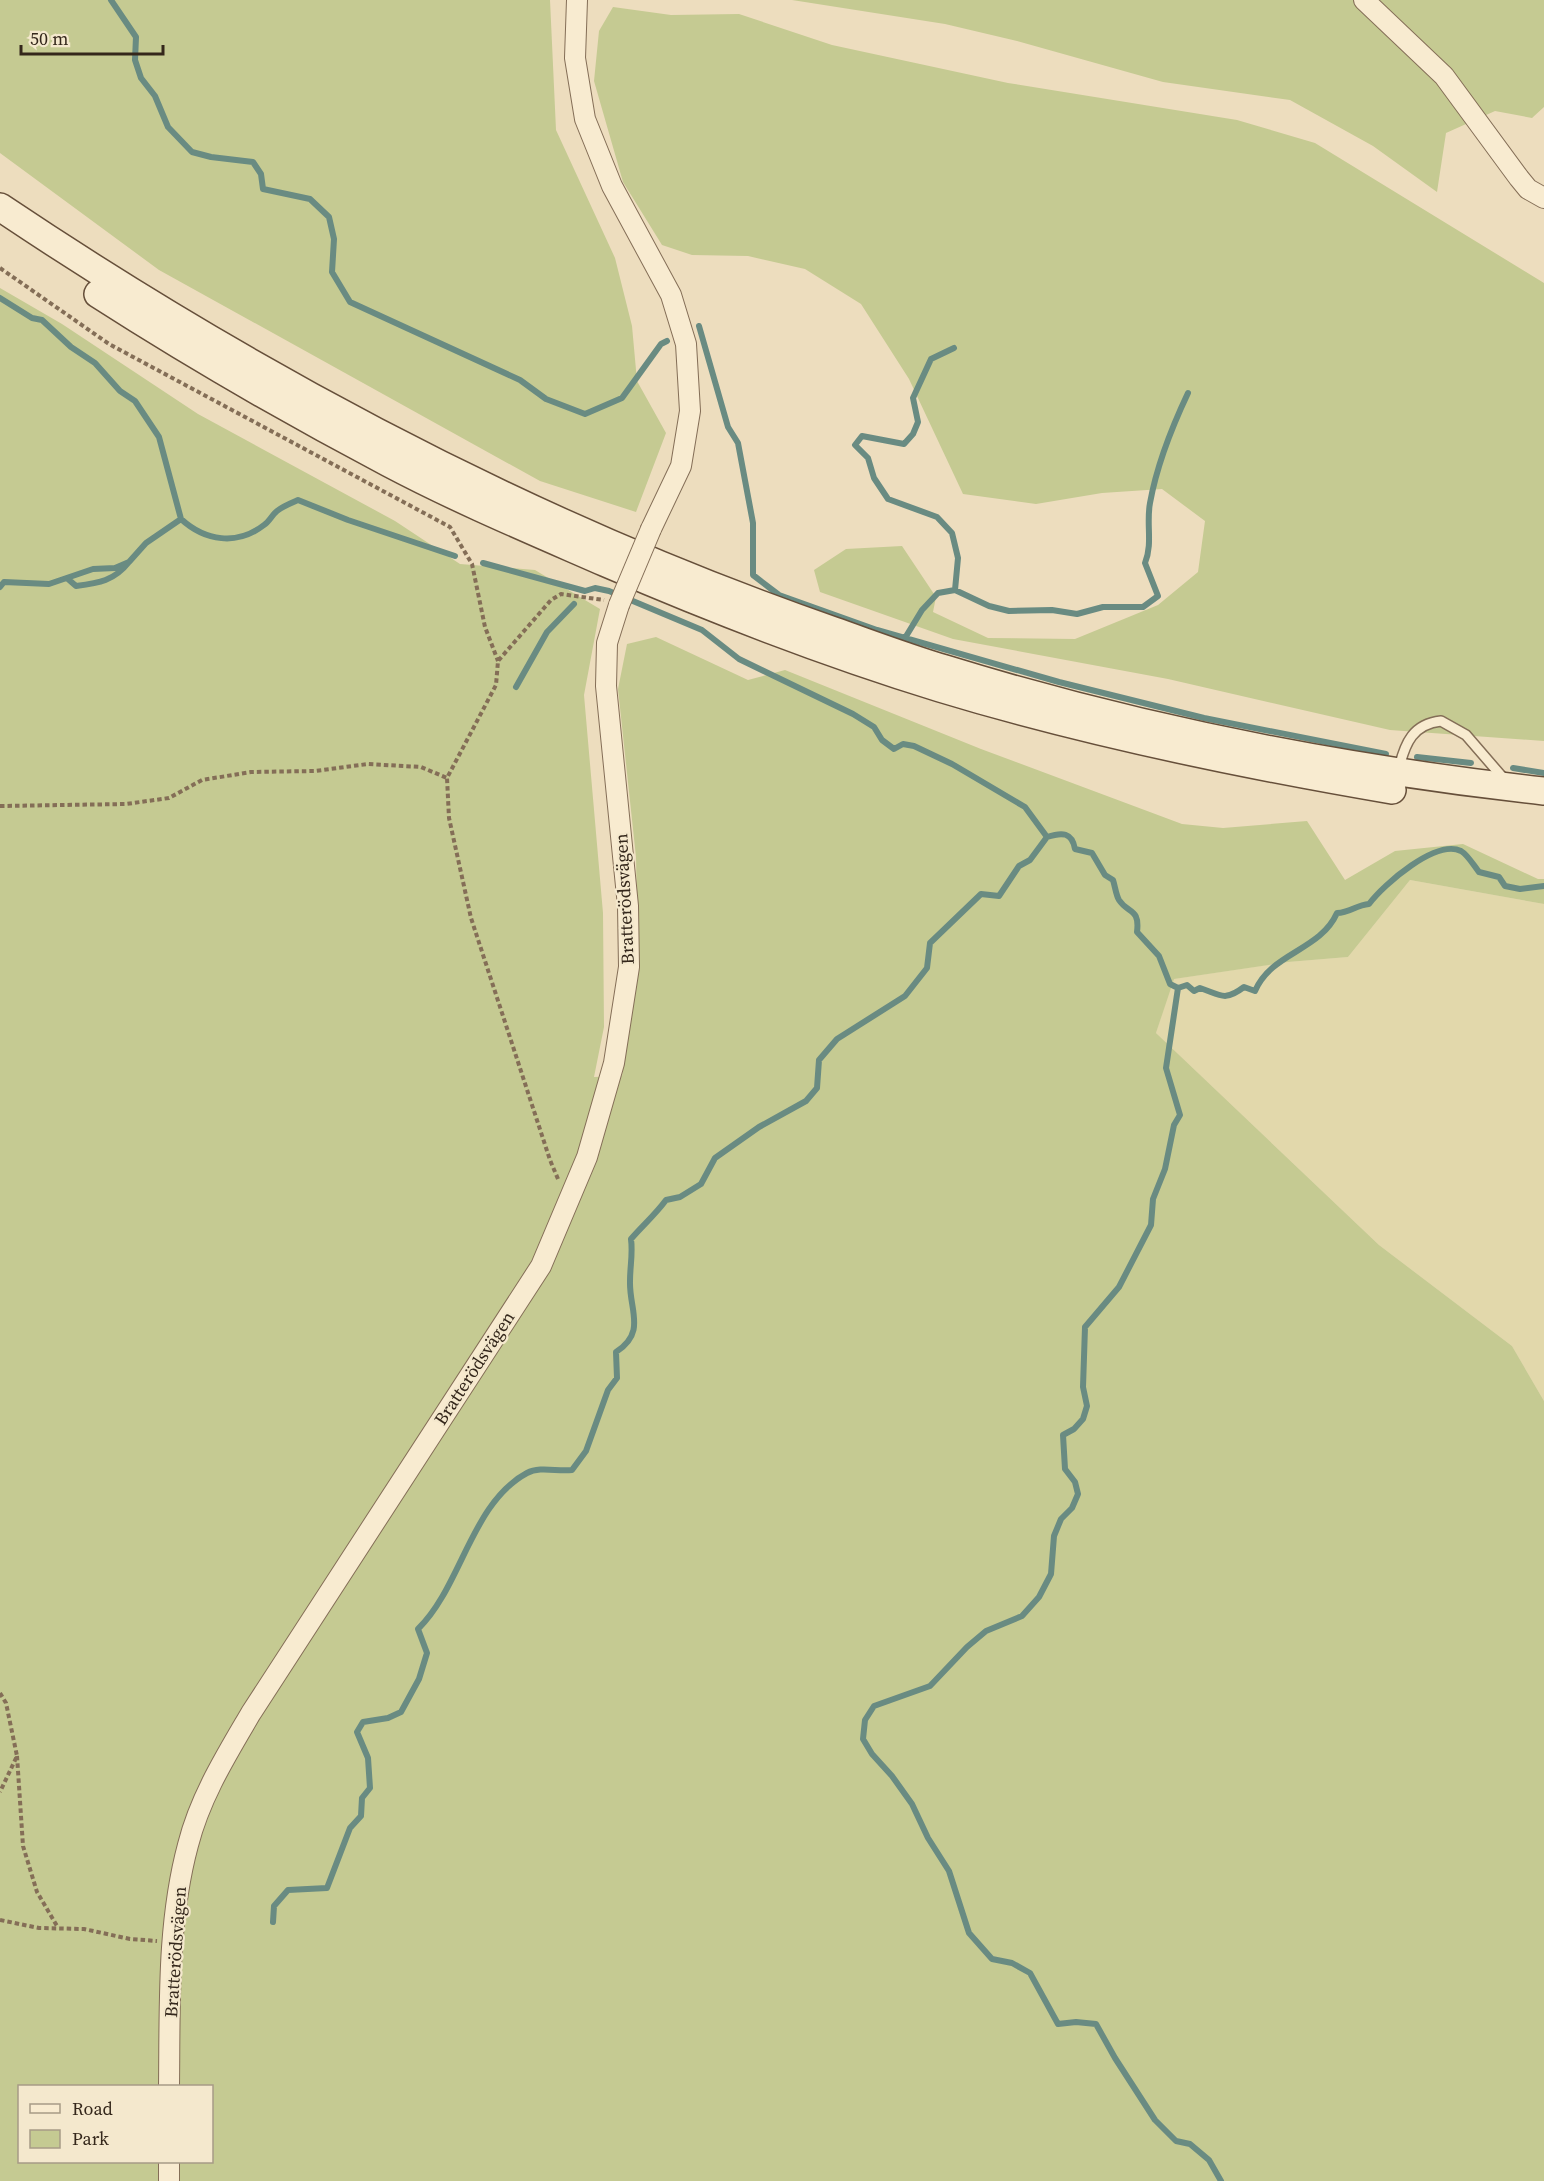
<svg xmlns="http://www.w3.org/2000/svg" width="1544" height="2181" viewBox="0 0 1544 2181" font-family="'Source Serif 4',serif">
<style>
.farmland{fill:#e2d8ab}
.green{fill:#c5ca92;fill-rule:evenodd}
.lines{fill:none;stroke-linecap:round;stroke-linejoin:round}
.stream{stroke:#698b82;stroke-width:6}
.service-casing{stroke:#846e57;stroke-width:12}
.minor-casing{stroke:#846e57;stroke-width:22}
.secondary-casing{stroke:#664f3a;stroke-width:30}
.path{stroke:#846e57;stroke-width:4;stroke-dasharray:4.5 3;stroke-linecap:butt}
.service{stroke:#f8ebd0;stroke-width:9}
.minor{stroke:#f8ebd0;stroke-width:20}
.secondary{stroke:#f8ebd0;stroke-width:27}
.minor-bridge-casing{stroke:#846e57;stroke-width:22;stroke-linecap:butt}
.minor-bridge{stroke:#f8ebd0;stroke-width:20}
.labels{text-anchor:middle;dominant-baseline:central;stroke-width:4.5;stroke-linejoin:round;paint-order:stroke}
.street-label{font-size:18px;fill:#34271b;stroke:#f4e8cd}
</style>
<rect width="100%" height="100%" fill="#edddbe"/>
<!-- farmland -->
<path class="farmland" d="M1410,880L1544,904V1401L1512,1346L1379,1245L1156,1033L1173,979L1288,962L1348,957Z"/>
<!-- green -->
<path class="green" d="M0,0H550L556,130L615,258L632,326L637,381L666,433L636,512L540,481L159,270L0,153Z
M792,0H1544V107L1532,118L1495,111L1446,133L1437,192L1373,146L1290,100L1163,82L1017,41L945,24Z
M613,7L671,15L739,14L832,45L1008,83L1237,120L1315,143L1544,283V741L1390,730L1168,679L953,639L820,592L814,570L846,549L902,546L936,597L933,612L988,638L1075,639L1158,605L1198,572L1205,521L1162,489L1102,493L1036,504L963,494L909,379L861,304L805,269L748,256L692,255L662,245L623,182L594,81L599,31Z
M0,288L62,324L198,414L395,521L460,564L535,570L600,609L584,695L603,913L604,1027L594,1077L622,1076L630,1025L637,908L636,857L618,689L627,644L656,637L748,680L785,670L981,749L1182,824L1223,828L1307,821L1345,880L1395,851L1463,844L1538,879H1544V904L1410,880L1348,957L1288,962L1174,979L1156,1033L1379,1245L1512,1346L1544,1401V2181H0ZM20,2086H212V2162H20Z"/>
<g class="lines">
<!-- stream -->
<path class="stream" d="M111,0L136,37L135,60L141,78L155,96L168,127L192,152L211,157L253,162L261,174L263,189L310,199L329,217L334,239L332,272L350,302L520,380L546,399L585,414L622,398L661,344L667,341
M0,298L32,318L42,320L71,347L95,363L120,391L135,401L159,437L181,519
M699,326L728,427L738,443L753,523V575L779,595L877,630L1059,682L1204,718L1386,754
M954,348L931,359L913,398L918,422L913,434L904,444L862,436L855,445L868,458L874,478L888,499L937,517L952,533L958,558L955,590
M483,563L585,591L595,588L609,591L702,630L739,659L853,714L874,727L882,740L894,749L903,744L914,746L952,764L1025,807L1047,837C1062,832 1072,832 1075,849L1092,853L1105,875L1113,880C1115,886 1116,895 1119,900C1128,914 1140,908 1137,932L1159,956L1170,984L1178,988L1187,985L1194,991L1200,988C1221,995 1224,1002 1244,987L1255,991C1272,952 1320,951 1337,913C1350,913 1356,905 1369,904C1384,884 1436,839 1461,851C1468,855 1474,866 1479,872L1499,877L1505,886L1520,889L1544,886
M68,579L76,586C99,583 114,581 129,562
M0,587L4,582L49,584L93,569L115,568L129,562L146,543L181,519C205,541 237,546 264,525C269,522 272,515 277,511C283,506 291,503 298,500L348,520L455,556
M905,638L922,610L938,593L955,590L989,606L1009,611L1052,610L1077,614L1103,607H1143L1158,596L1145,563C1153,543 1146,524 1150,503C1157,464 1171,429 1188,393
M516,687L547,632L574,604
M1417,757L1471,763
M1513,768L1544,773
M1178,988L1166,1068L1180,1115L1174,1125L1165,1169L1153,1199L1151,1225L1119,1287L1085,1327L1083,1387L1087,1406L1083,1419L1074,1429L1063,1435L1065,1469L1075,1482L1078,1494L1072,1508L1061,1519L1054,1536L1051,1574L1039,1597L1022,1616L986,1631L967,1647L930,1686L874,1706L865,1720L863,1739L872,1754L892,1776L912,1804L928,1838L949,1871L969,1933L992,1959L1012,1963L1030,1973L1058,2024L1076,2022L1096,2024L1115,2058L1155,2120L1176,2141L1190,2144L1209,2160L1221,2181
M273,1922L274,1906L288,1890L327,1888L350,1828L361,1816L362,1798L370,1788L368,1758L357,1732L363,1722L388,1718L401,1712L419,1679L427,1653L418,1629C462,1586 471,1503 527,1473C540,1466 558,1472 572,1470L586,1451L608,1390L617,1378L616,1352C647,1332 629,1310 630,1281C630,1266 633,1254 631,1239C643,1225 655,1215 666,1200L680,1197L701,1184L715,1158L759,1127L806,1101L817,1088L819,1060L837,1039L905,996L927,968L930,943L981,894L999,896L1019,866L1030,860L1047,837"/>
<defs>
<path id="service" d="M1399,768C1405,743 1413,724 1441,721L1466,735L1504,779"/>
<path id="minor" d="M577,0L575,58L585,119L612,186L671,295L686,344L690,411L681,466L651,529
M1364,0L1444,76L1519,178L1528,189L1544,198
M169,2086C170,2006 167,1923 188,1845C200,1797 227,1754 251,1713L541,1266L587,1157L614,1063L629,967L628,906L606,686L607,643L619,605
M169,2181V2162"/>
<path id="secondary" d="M0,207C261,382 537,528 834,631C871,644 908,658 945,669C1140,729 1342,769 1544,791
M98,294C193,355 290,411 389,463C459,500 533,531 606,563C715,610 826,653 940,688C1088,733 1239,764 1392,790"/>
</defs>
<!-- service casing -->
<use href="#service" class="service-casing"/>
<!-- minor casing -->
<use href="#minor" class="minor-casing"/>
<!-- secondary casing -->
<use href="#secondary" class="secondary-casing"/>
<!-- path -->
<path class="path" d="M0,268L109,344L450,527L472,564L485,627L498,661
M0,806L126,804L169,798L202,780L251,772L315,771L368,764L421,767L447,778
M558,1179L550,1160L471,918L449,818L447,778L496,685L498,661L551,600L561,594L604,600
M0,1693L6,1703L17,1756L0,1792
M17,1756L23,1846L37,1892L57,1926
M0,1920L39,1928L84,1929L130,1939L157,1941"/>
<!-- service -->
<use href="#service" class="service"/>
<!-- minor -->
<use href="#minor" class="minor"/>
<!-- secondary -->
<use href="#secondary" class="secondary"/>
<defs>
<path id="minor-bridge" d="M619,605L651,529"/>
</defs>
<!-- minor-bridge casing -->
<use href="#minor-bridge" class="minor-bridge-casing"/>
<!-- minor-bridge -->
<use href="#minor-bridge" class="minor-bridge"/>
</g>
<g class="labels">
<!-- street labels -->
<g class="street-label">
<text transform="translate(624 899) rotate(-93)">Bratterödsvägen</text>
<text transform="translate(474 1368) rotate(-57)">Bratterödsvägen</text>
<text transform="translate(175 1952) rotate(-86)">Bratterödsvägen</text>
</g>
</g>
<!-- legend -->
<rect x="18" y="2085" width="195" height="78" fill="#f4e8cd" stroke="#a79b86" stroke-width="1.5"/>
<rect x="30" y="2104" width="30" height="9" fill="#f8ebd0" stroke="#a79b86" stroke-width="1.5"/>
<text x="72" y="2115" font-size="18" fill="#34271b">Road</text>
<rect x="30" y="2130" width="30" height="18" fill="#c5ca92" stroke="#a79b86" stroke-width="1.5"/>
<text x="72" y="2145" font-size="18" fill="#34271b">Park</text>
<!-- scale -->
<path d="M21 45v9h142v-9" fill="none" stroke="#34271b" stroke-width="3"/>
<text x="30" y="45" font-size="18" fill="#34271b" stroke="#f4e8cd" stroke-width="4.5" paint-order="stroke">50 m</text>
</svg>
